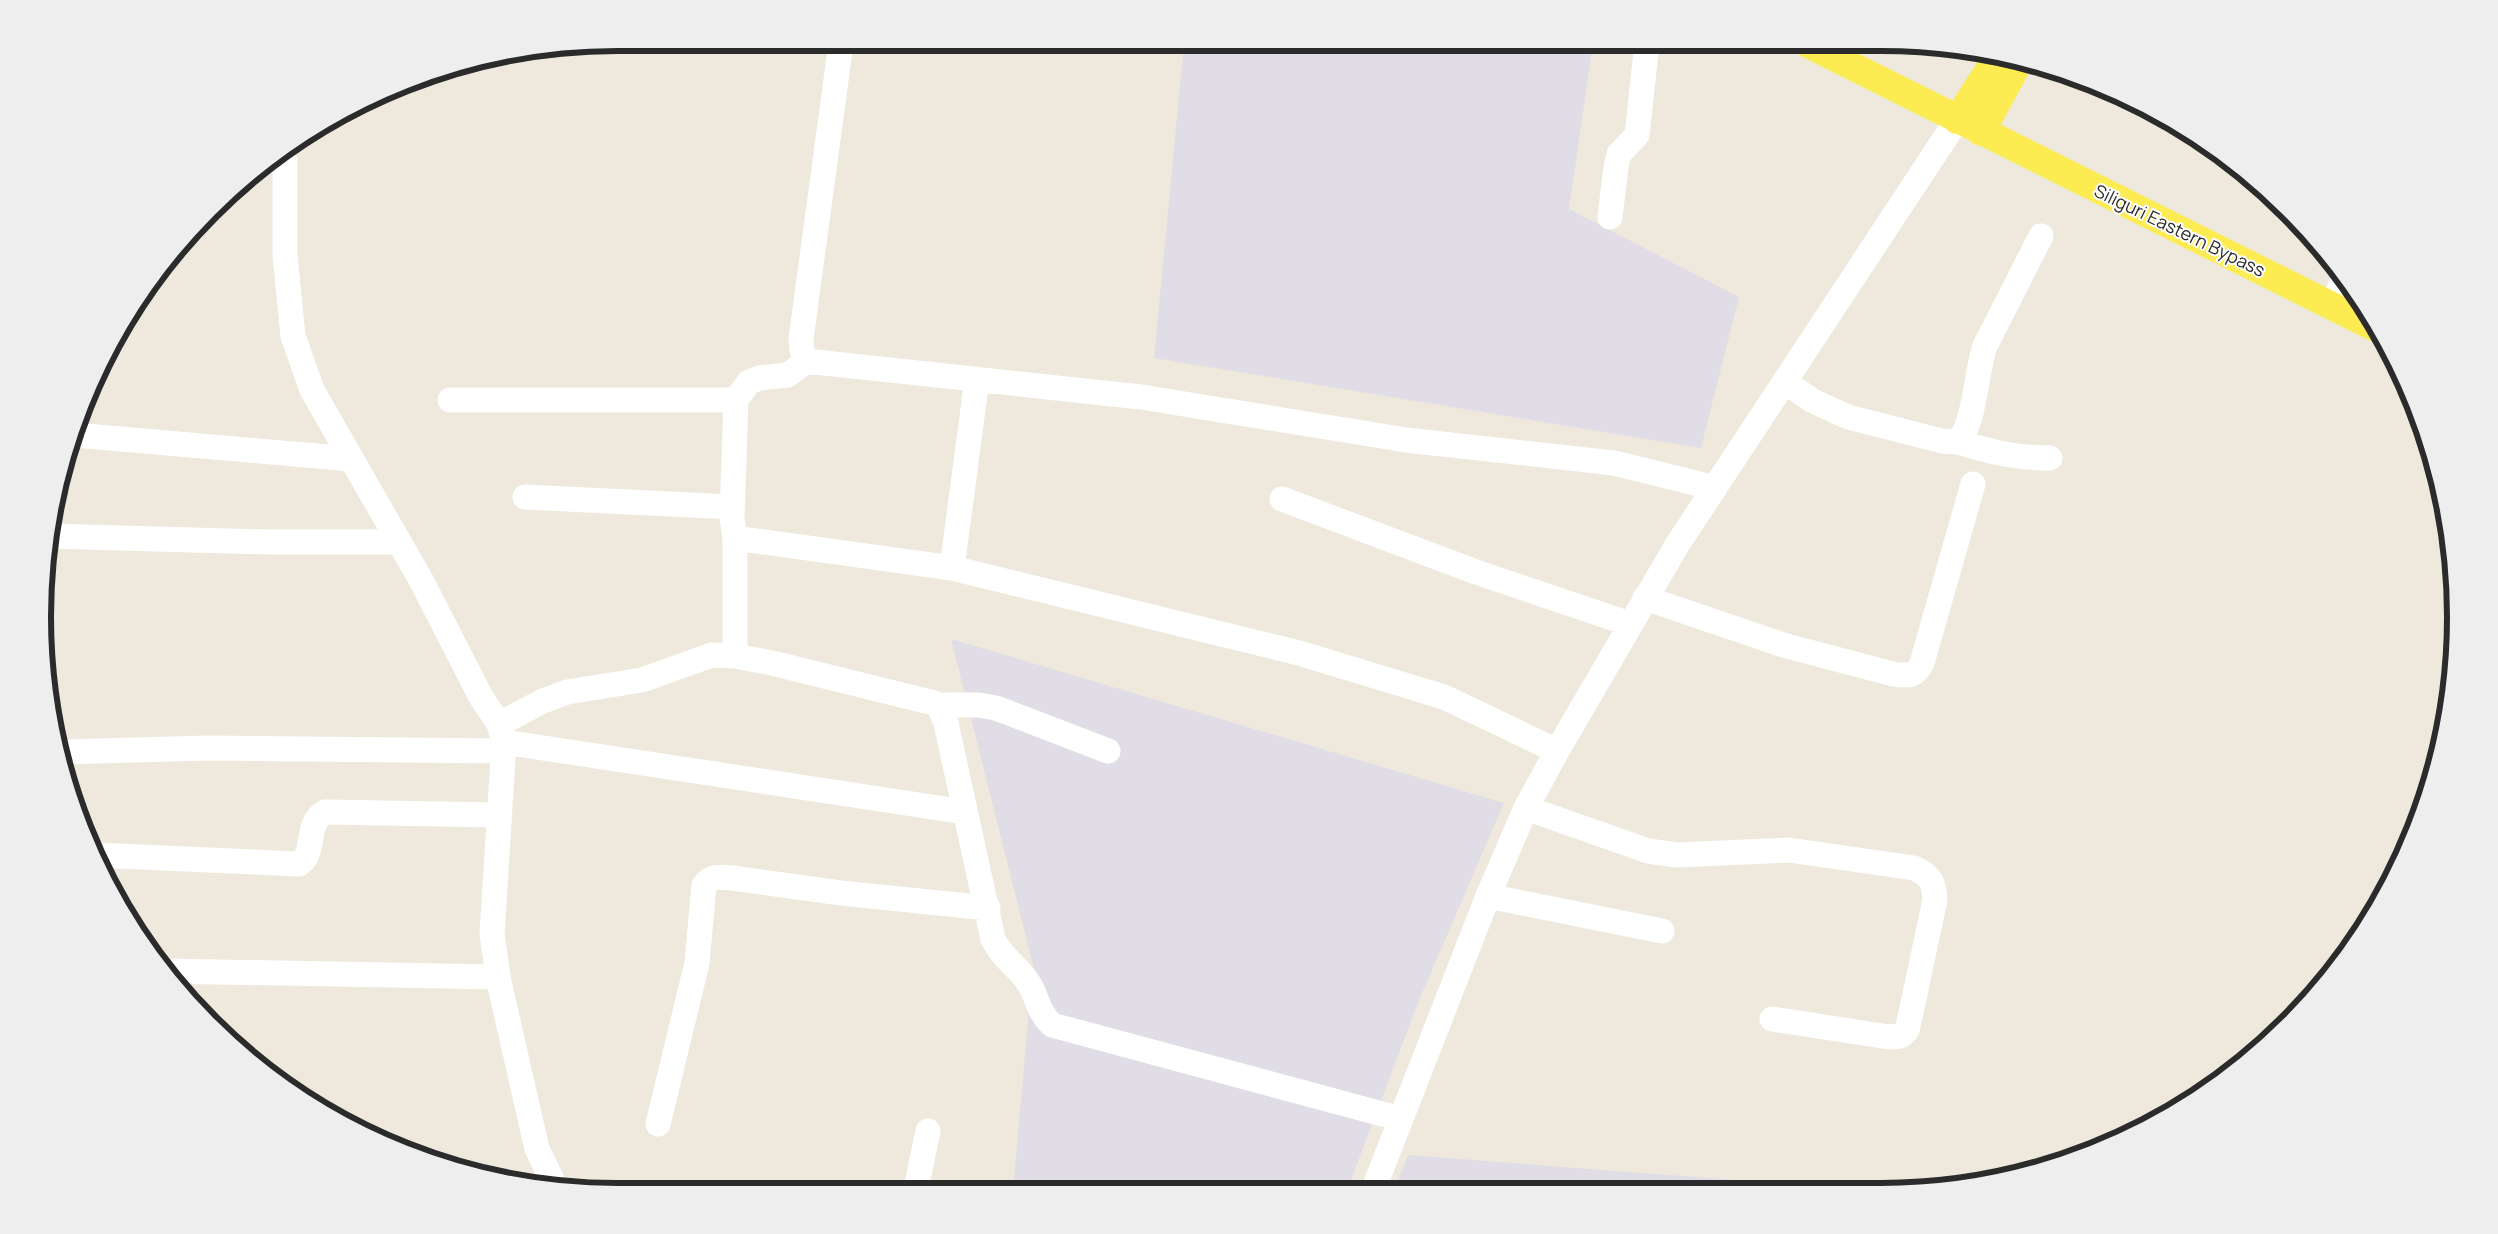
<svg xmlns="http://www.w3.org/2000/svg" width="2498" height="1234" viewBox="0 0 2498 1234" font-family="Manrope,sans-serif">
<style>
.industrial{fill:#e1dde6}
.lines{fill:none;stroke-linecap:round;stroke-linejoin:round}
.minor{stroke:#fff;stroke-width:25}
.major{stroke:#fdeb52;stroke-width:28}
.labels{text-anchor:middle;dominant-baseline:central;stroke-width:4;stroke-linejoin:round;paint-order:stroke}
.street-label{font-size:18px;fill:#2b2b2b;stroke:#fff}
.rim{fill:none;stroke:#2b2b2b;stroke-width:6}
</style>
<rect width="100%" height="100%" fill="#eee9dc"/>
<!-- industrial -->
<path class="industrial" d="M1184,43H1593L1569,209L1739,297L1701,448L1154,358Z
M951,639L1504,803L1419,1000L1348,1188L1013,1189L1033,965Z
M1408,1155L1824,1187L1395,1188Z"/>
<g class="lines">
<!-- minor -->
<path class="minor" d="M281,152L285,162V255L293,336L312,390L421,580L481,697L499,724L504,742L492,934L498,977L537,1149L555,1186
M1610,217L1616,167L1619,154L1637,135L1647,43
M2332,306L2343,280
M806,361L802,350L801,339L841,43
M1785,382L1813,401L1848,417L1942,441L1958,442C1975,423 1976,372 1985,346L2041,236
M450,400H736
M75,435L352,459
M1958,442C1991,452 2015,458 2050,458
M525,497L732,507
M1282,499L1476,572L1630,624
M49,536L269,542H398
M735,538L952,568L1299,653L1444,697L1557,751
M952,568L977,379
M1645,598L1783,645L1893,674C1908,676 1915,677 1922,663L1973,484
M735,656V538L732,518L736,400L749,382L760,378L788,375L806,361L1141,397L1406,440L1614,463L1715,488
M937,705H979L996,708L1108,751
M499,724L543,701L567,692L642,680L712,655L735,656L772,663L934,703L940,708L946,723L993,939C1001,956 1014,964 1025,978C1038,993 1035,1009 1052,1025L1401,1119
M504,742L965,812
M61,752L208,748L503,751
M1526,808L1648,851L1677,855L1789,850L1914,868C1931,876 1934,882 1935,900L1910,1017L1907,1030L1901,1036L1889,1037L1772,1019
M95,855L299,864C317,853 304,823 325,812L499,815
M1488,896L1662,931
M165,971L498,977
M658,1124L697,963L704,885C712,875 721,877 733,878L841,893L988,908
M1374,1188L1488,896L1526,808L1557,751L1677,545L1957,120
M916,1189L928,1131"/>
<!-- major -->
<path class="major" d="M1808,44L2378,329
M1957,120L1997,57
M1981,132L2020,60"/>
</g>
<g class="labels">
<!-- street labels -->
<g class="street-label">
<text transform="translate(2180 230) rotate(26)">Siliguri Eastern Bypass</text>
</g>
</g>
<!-- crop -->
<path d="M0 0H2498V1234H0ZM617 51H1881A566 566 0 0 1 2447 617V617A566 566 0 0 1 1881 1183H617A566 566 0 0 1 51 617V617A566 566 0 0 1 617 51Z" fill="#eee" fill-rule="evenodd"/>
<path class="rim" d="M617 51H1881A566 566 0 0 1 2447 617V617A566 566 0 0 1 1881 1183H617A566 566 0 0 1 51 617V617A566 566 0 0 1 617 51Z"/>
</svg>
